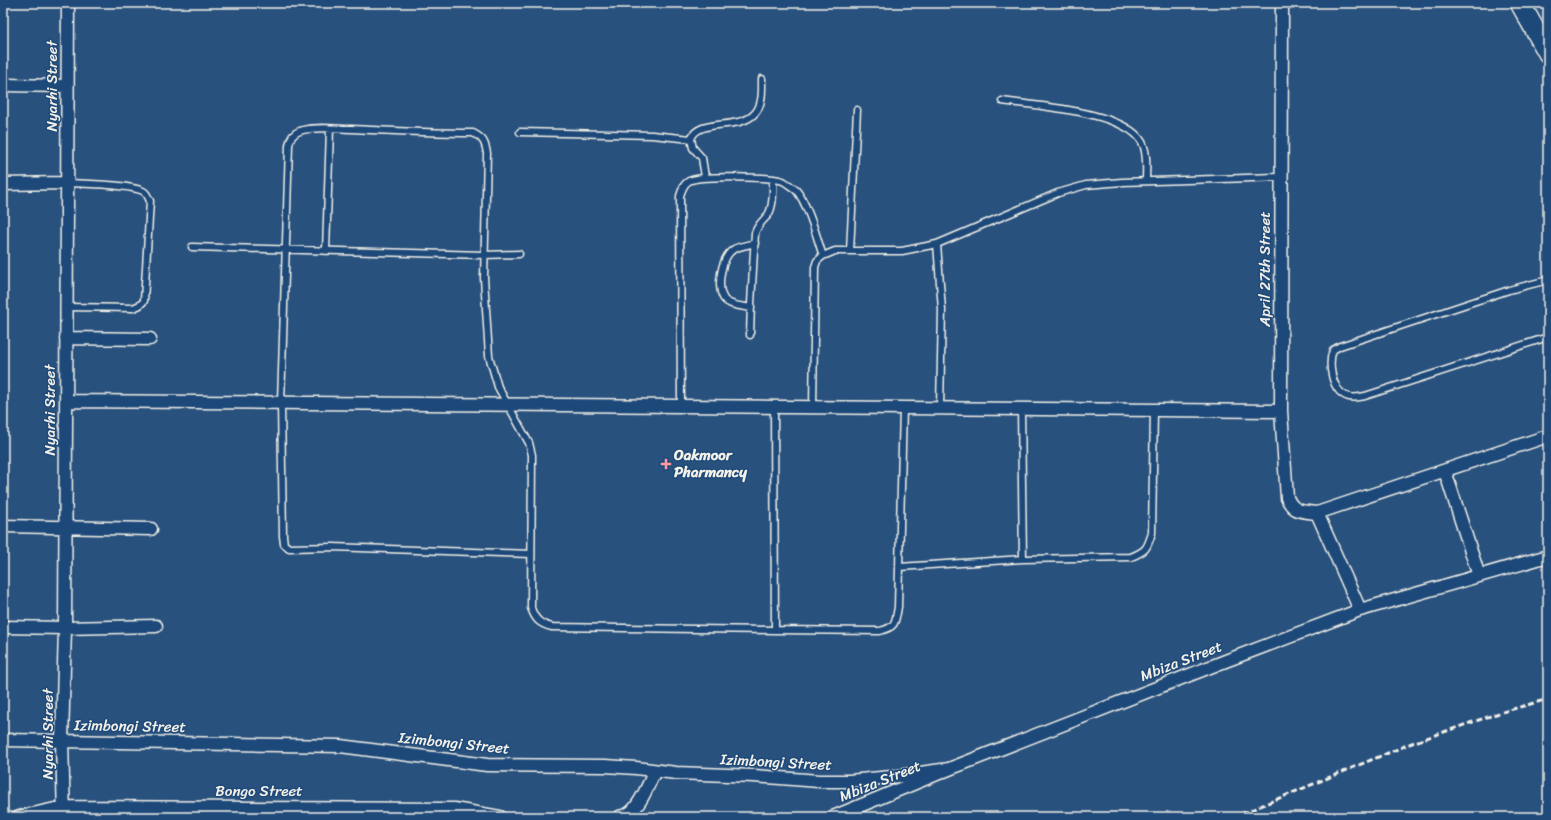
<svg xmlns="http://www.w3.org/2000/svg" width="1551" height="820" viewBox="0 0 1551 820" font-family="Sriracha,sans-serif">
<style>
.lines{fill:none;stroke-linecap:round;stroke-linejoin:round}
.service-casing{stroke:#f4f1e8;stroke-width:9}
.minor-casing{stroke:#f4f1e8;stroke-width:15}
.primary-casing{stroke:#f4f1e8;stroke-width:22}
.service{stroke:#1f4a7a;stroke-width:6}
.minor{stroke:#1f4a7a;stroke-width:12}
.primary{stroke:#1f4a7a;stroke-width:19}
.rail{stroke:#f4f1e8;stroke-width:3;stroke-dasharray:6 3;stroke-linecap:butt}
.poi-dot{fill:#ff9aa2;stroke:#1f4a7a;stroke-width:1.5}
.labels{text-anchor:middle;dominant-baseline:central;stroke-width:3;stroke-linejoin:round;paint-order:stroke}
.street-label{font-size:15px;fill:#f4f1e8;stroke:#1f4a7a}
.poi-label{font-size:15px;font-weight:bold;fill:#f4f1e8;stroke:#1f4a7a;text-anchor:start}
</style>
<rect width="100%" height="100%" fill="#28517e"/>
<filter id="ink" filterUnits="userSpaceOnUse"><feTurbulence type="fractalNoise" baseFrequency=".025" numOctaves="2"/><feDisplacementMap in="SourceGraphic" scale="8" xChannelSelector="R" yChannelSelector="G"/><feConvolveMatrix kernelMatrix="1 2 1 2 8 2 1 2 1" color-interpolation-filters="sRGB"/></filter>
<g filter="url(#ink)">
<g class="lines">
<defs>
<path id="service" d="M1002,101C1035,106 1125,111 1142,142C1148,153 1146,170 1146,181
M520,132L652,135L691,139L693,148L702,158L705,177
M691,139C698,117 741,132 756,112C763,103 762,89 762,79
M937,244L942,310L940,408
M192,247L484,255L519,254
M326,251L330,129
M850,251L857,110
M1548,280L1509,290L1340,346L1333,350C1328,363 1331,389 1346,396C1352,399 1359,397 1365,396L1548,337
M66,307L133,308L140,305L144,301L150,201C148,197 147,193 143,191C128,184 85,184 67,183
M751,308C743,306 729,306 724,299C716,287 721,257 734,249C740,246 748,245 755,243
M750,335L751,304L755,233C758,224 763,221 768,215C774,206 773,190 773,180
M681,406L680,196C682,190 683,184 689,181C699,175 772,177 783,181C787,183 793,188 796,190C808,204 817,238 823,256
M813,407L815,267L817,261L823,256L835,251H902L937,244L1058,193L1086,185L1122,182L1281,177
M1021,409L1023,559
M531,554L332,547L289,548L284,544L283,536L281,403L289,145C290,139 293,133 300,131C311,126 339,129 352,129C392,131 433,133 473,133C483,138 485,142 487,153L484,278L489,356L498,387L529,443L532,455L531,608C535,619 539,624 552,627L775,630L774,407
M899,567L1023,559L1131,557C1146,551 1147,549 1152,533L1154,410
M775,630L880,631C896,627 895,623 898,607L903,408"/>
<path id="minor" d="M1282,3L1281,411L1287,498C1294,513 1302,511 1317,513L1548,436
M3,85L67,86
M3,184L67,183
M66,338L150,339
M66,401L1281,411
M1445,471L1479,576
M1317,513L1360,610
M3,526L151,529
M3,627L65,628L156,626
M3,740L340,746L487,765L605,766L636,768L676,773L754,776L819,781H849L891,777L949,769
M19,817L64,807L454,809L500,817
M64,817L62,741L65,628L68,3
M619,817C622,816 626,816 628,814C640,808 649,782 655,771
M833,817L949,769L1228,660L1360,610L1548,556"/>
<path id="primary" d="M1520,3L1548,53"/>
</defs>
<!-- service casing -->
<use href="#service" class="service-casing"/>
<!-- minor casing -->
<use href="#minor" class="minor-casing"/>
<!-- primary casing -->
<use href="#primary" class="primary-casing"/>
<!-- service -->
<use href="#service" class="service"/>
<!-- minor -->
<use href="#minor" class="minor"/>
<!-- primary -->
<use href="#primary" class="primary"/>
<!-- rail -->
<path class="rail" d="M1234,817L1412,743L1499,713L1548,699"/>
</g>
</g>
<!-- markers -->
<path class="poi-dot" d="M664 458h4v4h4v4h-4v4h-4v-4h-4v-4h4z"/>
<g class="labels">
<!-- street labels -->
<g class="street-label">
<text transform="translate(52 86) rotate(-90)">Nyarhi Street</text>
<text transform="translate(1265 269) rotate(-90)">April 27th Street</text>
<text transform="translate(50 410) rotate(-90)">Nyarhi Street</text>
<text transform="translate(1181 661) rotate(-21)">Mbiza Street</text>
<text transform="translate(130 726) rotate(1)">Izimbongi Street</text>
<text transform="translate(48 734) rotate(-90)">Nyarhi Street</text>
<text transform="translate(454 743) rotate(6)">Izimbongi Street</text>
<text transform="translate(776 762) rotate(3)">Izimbongi Street</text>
<text transform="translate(880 781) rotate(-22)">Mbiza Street</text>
<text x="259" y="791">Bongo Street</text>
</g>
<!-- poi labels -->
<g class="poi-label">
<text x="674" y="455">Oakmoor<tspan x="674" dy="17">Pharmancy</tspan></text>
</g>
</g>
<!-- margin -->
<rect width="1551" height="820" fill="none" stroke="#1f4a7a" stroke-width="16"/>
<rect x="8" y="8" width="1535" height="804" fill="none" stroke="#f4f1e8" stroke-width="1.5" filter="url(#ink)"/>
</svg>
